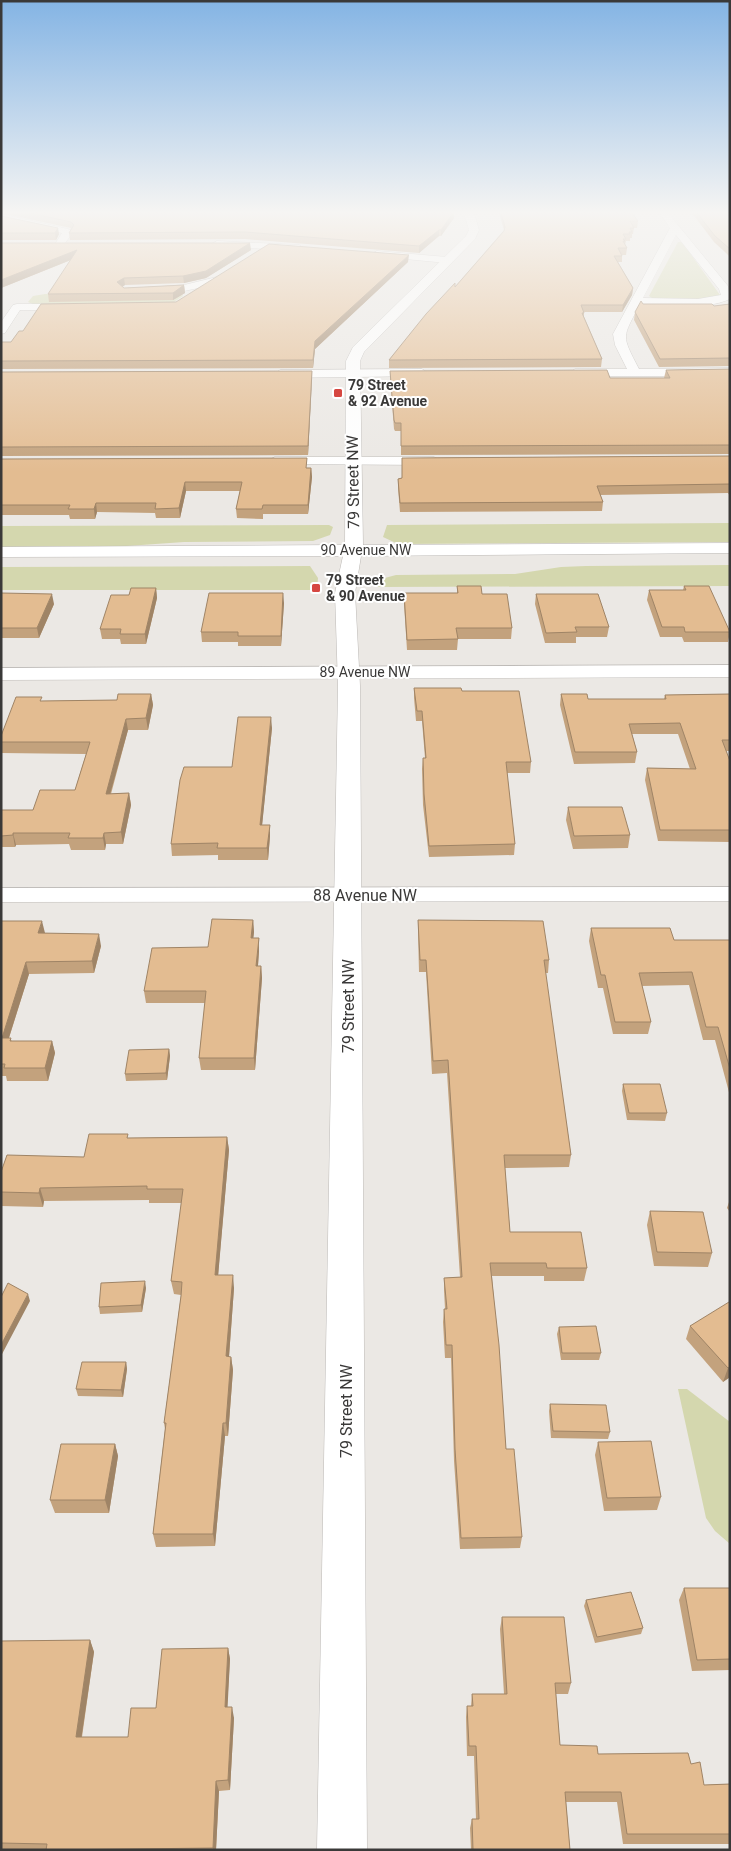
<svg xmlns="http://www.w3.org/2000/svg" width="731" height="1851" viewBox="0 0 731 1851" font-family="Roboto,sans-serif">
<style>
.green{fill:#d4d7ae}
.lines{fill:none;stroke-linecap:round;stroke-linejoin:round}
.street-casing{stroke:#bdbab7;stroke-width:1}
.secondary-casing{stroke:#bdbab7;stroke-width:1}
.street{fill:#fff;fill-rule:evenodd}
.secondary{fill:#fff;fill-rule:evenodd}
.wall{fill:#c3a27d}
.shaded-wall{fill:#9f8466}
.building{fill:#e3bc91;stroke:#9f8466}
.poi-dot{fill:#d64741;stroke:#fff;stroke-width:2}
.labels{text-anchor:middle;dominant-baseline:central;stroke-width:4;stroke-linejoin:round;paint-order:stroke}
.far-poi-label{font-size:14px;font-weight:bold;fill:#3a3938;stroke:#fff;text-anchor:start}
.far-street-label{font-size:14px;fill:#3a3938;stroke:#fff}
.street-label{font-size:16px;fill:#3a3938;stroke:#fff}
</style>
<rect width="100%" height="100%" fill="#ebe8e4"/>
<!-- green -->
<path class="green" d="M678,242H682L720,295L697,300L652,298L649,296Z
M177,293H181L183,296L174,302L35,305L28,302L33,296L45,294Z
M730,523V542L398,544L383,537L387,525Z
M329,525L333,527L330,535L313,541L184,542L127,546L1,547V526Z
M730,565V586L377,587L381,579L396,575L515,574L561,567L586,566Z
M310,566L318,578L317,590H1V567Z
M678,1389H687L730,1422V1544L715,1531L706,1518Z"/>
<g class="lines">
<defs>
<path id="street" d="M660,213H668L728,286L730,299C703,311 669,305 640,304C622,339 621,334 639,369L730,368V376H571L569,373L575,369H627L615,345L613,334L670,228ZM676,235L719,289L721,295L698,299L643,298Z
M1,214L68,229L73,232L63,246L60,247L55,244L62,233L1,220Z
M217,241L299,245L304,248L299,251L214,246L212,244Z
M377,251L447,257L452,260L447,263L374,256L372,254Z
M217,277L221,278V282C206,286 158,300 147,290L152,287L184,285Z
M17,304H72L77,307L72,310H20L5,333L1,334V322L13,305Z
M422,369L428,373L426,376L280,378L274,374L280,370Z
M275,457H434L441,461L434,465L270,464L268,461Z
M730,665V677L1,680V668Z
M730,887V901L1,902V888Z"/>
<path id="secondary" d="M464,213H474L479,230L475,239L364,352L360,361L363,545L730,543V553L361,556L355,593L360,686L367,1850H317L338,686L335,593L343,556L1,557V547L345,545L346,361L353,347L466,236L469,230Z"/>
</defs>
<!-- street casing -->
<use href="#street" class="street-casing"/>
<!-- secondary casing -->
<use href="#secondary" class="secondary-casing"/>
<!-- street -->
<use href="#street" class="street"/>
<!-- secondary -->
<use href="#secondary" class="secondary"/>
</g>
<!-- wall -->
<path class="wall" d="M1,213H454V218L441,236H439L419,253L245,239L70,240L69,233L71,228Z
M499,213H633L638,221L637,228H634L633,234H632V238H630V241H626L625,245L627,248L626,255H622V262H618L633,288L632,295L622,312H584V317L602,359L601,367L389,368V360L455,287L504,230Z
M691,213H730V257L726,253L714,242L695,217Z
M1,216L59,234L56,240H1Z
M1,243L251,250L206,278L184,283L125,285L123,286L124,288L184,285L185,293L173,300L49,302L48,294L71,260L1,288Z
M408,262L315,349L313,368L1,369V342H11L23,331L176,302Z
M643,304L714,306L730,304V366L659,367L634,320L635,312Z
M730,369V454L401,455V431H395L394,429L390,379V371L610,378H664L666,370Z
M312,371L308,455L1,456V372Z
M730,456V496L728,493L600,495L603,502L602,511L400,512L398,488V479L402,478V458Z
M1,459L311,468L312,477L308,514H263V519L237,518L236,509L240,491H186L180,518H156L155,513L97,512L95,519H70L69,515H1Z
M457,586L482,594L512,628L511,639H458L457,650H407L404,604V593H457Z
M684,586L730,632L728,642H684L682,637H660L647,600L649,590H683Z
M156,588L157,598L146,644H121L120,639H102L100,629L129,595Z
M1,593L54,604L39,638H1Z
M536,594L609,627L607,637H576V643H545L535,604Z
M284,603L281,646H238V642H202L201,632Z
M414,688L462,691L531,762L530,773H507L515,844L514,855L429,857L423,805L422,769L423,758H425L422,721H416L414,698Z
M151,694L153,705L148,730H128L111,794L129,793L131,805L123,844H106L105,850H71L69,844L16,845L15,847H1V810H33L75,790L86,754L1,753V736L42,701L117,700Z
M561,694L588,699H664L665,695L730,694V751H726L730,761V842L658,841L645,780L647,768L690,769L678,734H632L637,752L635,763L574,764L560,705Z
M272,728L262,825L270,836L268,860H218V855L172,856L171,844L232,767Z
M568,807L630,835L628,848L573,849L566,820Z
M253,920L254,932L253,938H259V951L258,966H261L262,978L255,1070H201L199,1058L205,1003H146L144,991L208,947Z
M418,920L549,960L548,973H545L571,1155L569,1167L505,1168L510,1232L587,1268L584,1281H544V1276H492L506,1449L522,1537L520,1548L460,1549L454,1461L451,1358H445L443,1322L444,1309H445L444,1290V1278L460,1277L447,1073L432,1074L426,972H419L418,932Z
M1,921L45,933L101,946L94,973L29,974L9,1038L12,1041H52L55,1053L48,1081H7L6,1076H1Z
M591,928L674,940H730V1096L715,1040H703L689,985L642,986L651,1022L648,1034H613L603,988H598L589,941Z
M169,1049L170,1056L167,1080L126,1081L125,1074Z
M623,1084L667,1113L665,1121L627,1120L622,1091Z
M227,1137L229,1150L218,1275L234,1288L229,1357H231L233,1370L228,1436H225L215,1546L156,1547L153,1534L165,1429L164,1423L181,1295L174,1294L171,1281L182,1203H149V1200L44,1201L43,1207L1,1206V1172L84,1157L128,1138Z
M730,1199V1212L727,1208Z
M650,1211L712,1253L708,1267L654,1266L647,1225Z
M146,1288L142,1312L100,1314L99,1307Z
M730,1303V1377L723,1382L686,1339L690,1326Z
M559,1327L601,1353L599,1360H561L557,1334Z
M126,1362L127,1369L123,1397L78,1396L76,1389Z
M550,1404L610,1432L608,1439L551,1438L549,1411Z
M598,1442L661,1497L657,1510L604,1511L595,1455Z
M115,1444L118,1456L109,1513H55L50,1500Z
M684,1588H730V1670L692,1671L679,1600Z
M586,1600L643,1628L641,1634L595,1643L584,1606Z
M502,1617L571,1683L568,1694H556L560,1745L598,1754L691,1764L704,1785L730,1784V1844H623L617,1802H566L570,1850H471L470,1828L472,1819H476L474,1756H467L466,1717L467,1706H471L472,1694H504L500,1629Z
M90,1640L94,1652L82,1737H128L156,1708L228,1648L230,1659L227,1707L234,1718L230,1790L219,1791L216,1850H1V1641Z"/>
<!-- shaded-wall -->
<path class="shaded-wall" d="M453,213L454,218L441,236V230Z
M58,228L59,234L56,240L55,233Z
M439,230V236L419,253V246Z
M250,243L251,250L206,278L184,283L183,276Z
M77,250L78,257L1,288V280Z
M409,255L408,262L315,349L313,368V360L315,341Z
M124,278L125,285L118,289L117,282Z
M184,285L185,293L173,300V293Z
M633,288L632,295L622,312L623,305Z
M312,371V379L308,455V446Z
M311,468L312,477L308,514V505Z
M185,482L186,491L180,518L179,508Z
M96,503L97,512L95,519L94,509Z
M156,588L157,598L146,644L145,634Z
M283,593L284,603L281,646V636Z
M52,594L54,604L39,638L37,628Z
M151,694L153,705L148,730L146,718Z
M271,717L272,728L261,836L260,825Z
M126,719L128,730L107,805L106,794Z
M129,793L131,805L123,844L121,832Z
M270,825V836L268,860L267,848Z
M13,833L16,845L15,847L13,835Z
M104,833L106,844L105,850L103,838Z
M253,920L254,932L252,951L251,938Z
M42,921L45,933H38Z
M99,934L101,946L94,973L92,961Z
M259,938V951L257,978L256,966Z
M26,962L29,974L5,1050L2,1038Z
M261,966L262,978L255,1070L254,1058Z
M52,1041L55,1053L48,1081L45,1068Z
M169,1049L170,1056L167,1080L166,1073Z
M227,1137L229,1150L217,1289L215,1275Z
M40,1188L44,1201L43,1207L39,1193Z
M233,1275L234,1288L228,1370L226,1356Z
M145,1281L146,1288L142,1312L141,1305Z
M28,1294L30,1301L1,1356V1345Z
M231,1357L233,1370L228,1436L226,1423Z
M126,1362L127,1369L123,1397L121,1390Z
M730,1367V1377L723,1382L728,1368Z
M223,1423L225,1436L215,1546L213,1534Z
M115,1444L118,1456L109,1513L105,1500Z
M90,1640L94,1652L80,1747L76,1737Z
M228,1648L230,1659L227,1718L225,1707Z
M232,1707L234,1718L230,1790L228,1780Z
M216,1781L219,1791L216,1850H213V1848Z"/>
<!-- building -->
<path class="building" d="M30,213H453L441,230H439L419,246L245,232L69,233L74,225L71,222Z
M501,213H632L638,221H630L634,228H630L632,232H629L630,234H623L626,239H623L625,241H623L627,248H618L622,256H614L633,288L623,305H581L584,313H582L602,359L389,360L426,314L455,283V287L504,231L505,227Z
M697,213H730V249L715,236Z
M1,216L58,228L55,233H1Z
M1,243H250L206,271L183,276L124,278L117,282L124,288L184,285L173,293L48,294L77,250L1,280Z
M269,244L409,255L315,341L313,360L1,361V342H11L19,331H23L41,304L176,302Z
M641,301L643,304H712L714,306L730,304V358L660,359L635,312Z
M730,369V445L401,446V423H395L394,420L390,371L607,370L610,378H670L666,370Z
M312,371L308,446L1,447V372Z
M730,456V484L597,486L603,502L400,503L398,479L402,478V458Z
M307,458L306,468H311L308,505H263L262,509H236L242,482H185L179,508L155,509L156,503H96L94,509H68L70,505H1V459Z
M457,586H481L482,594H507L512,628H456L458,639L407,640L404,593H458Z
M684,586H709L730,632H685L684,627H662L649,590H686Z
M131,588H156L145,634H120L121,629H100L111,595H129Z
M1,593L52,594L37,628H1Z
M209,593H283L281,636H238V632H201Z
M536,594H598L609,627H575L577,632L546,633Z
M414,688H461L462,691H519L531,762H506L515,844L429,846L424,794L423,758H426L422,711H417Z
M118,694H151L146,718L126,719L106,794L129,793L121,832L104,833L103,838H68L70,833H13V835L1,836V810H33L40,790H75L90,742H1V736L16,697H42L40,701L117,700Z
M561,694H587L588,699H666L665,695L730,694V740H722L730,761V830H660L647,768L696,769L680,723L629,724L637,752H575Z
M238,717H271L260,825H270L267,848H217L218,843L171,844L180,780L184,767H232Z
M568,807H622L630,835L574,836Z
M212,919L253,920L251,938H259L256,966H261L254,1058H199L206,991H144L152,948L208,947Z
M418,920L543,921L549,960H544L571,1155H504L510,1232H581L587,1268H547L546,1263H490L499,1345L506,1449H514L522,1537L461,1538L455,1449L452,1345H446L444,1309H447L444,1278L462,1277L448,1060L433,1061L426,960H420Z
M1,921H42L38,933L99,934L92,961L26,962L2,1038H11L10,1041H52L45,1068H4L5,1064H1Z
M591,928H670L674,940H730V1069L718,1027H706L692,972L639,973L651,1022H615L605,975H601Z
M169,1049L166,1073L125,1074L129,1050Z
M623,1084H660L667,1113H629Z
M89,1134H128L127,1138L227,1137L215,1275H233L226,1356L231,1357L226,1423H223L213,1534H153L166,1423H164L181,1296L182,1282L171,1281L183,1189H147V1186L40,1188L39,1193L1,1192V1172L7,1155L84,1157Z
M650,1211L703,1212L712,1253L657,1252Z
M145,1281L141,1305L99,1307L101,1283Z
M8,1283L28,1294L1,1345V1297Z
M729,1302L730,1303V1367L728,1368L690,1326Z
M596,1326L601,1353H562L559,1327Z
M82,1362H126L121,1390L76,1389Z
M550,1404L606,1405L610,1432L553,1431Z
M651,1441L661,1497L607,1498L598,1442Z
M61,1444H115L105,1500H50Z
M684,1588H730V1659L697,1660Z
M631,1592L643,1628L597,1637L586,1600Z
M502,1617H564L571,1683H555L560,1745L597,1746L598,1754L688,1753L691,1764L700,1762L704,1785L730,1784V1834H627L621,1792H565L570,1850H473L472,1819H479L476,1746H469L467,1706H473L472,1694H507Z
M90,1640L76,1737H128L131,1708H156L162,1649L228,1648L225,1707H232L228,1780L216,1781L213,1848L46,1850L47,1844L1,1843V1641Z"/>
<!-- sky -->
<linearGradient id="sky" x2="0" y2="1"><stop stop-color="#84b4e4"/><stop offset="0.45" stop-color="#f6f5f3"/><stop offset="1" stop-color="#f6f5f3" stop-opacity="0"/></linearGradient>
<rect width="731" height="472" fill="url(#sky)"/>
<!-- markers -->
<g class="poi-dot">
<rect x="333" y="388" width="10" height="10" rx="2.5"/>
<rect x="311" y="583" width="10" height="10" rx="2.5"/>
</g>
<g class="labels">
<!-- far-poi labels -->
<g class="far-poi-label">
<text x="348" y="385">79 Street<tspan x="348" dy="16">&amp; 92 Avenue</tspan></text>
<text x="326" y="580">79 Street<tspan x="326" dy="16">&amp; 90 Avenue</tspan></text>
</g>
<!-- far-street labels -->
<g class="far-street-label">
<text x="366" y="550">90 Avenue NW</text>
<text x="365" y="672">89 Avenue NW</text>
</g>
<!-- street labels -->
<g class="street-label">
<text transform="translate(353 482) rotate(-91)">79 Street NW</text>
<text x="365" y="895">88 Avenue NW</text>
<text transform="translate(348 1006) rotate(-90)">79 Street NW</text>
<text transform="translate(346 1411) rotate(-90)">79 Street NW</text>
</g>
</g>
<!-- border -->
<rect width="731" height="1851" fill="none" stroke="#3a3938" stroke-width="5"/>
</svg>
